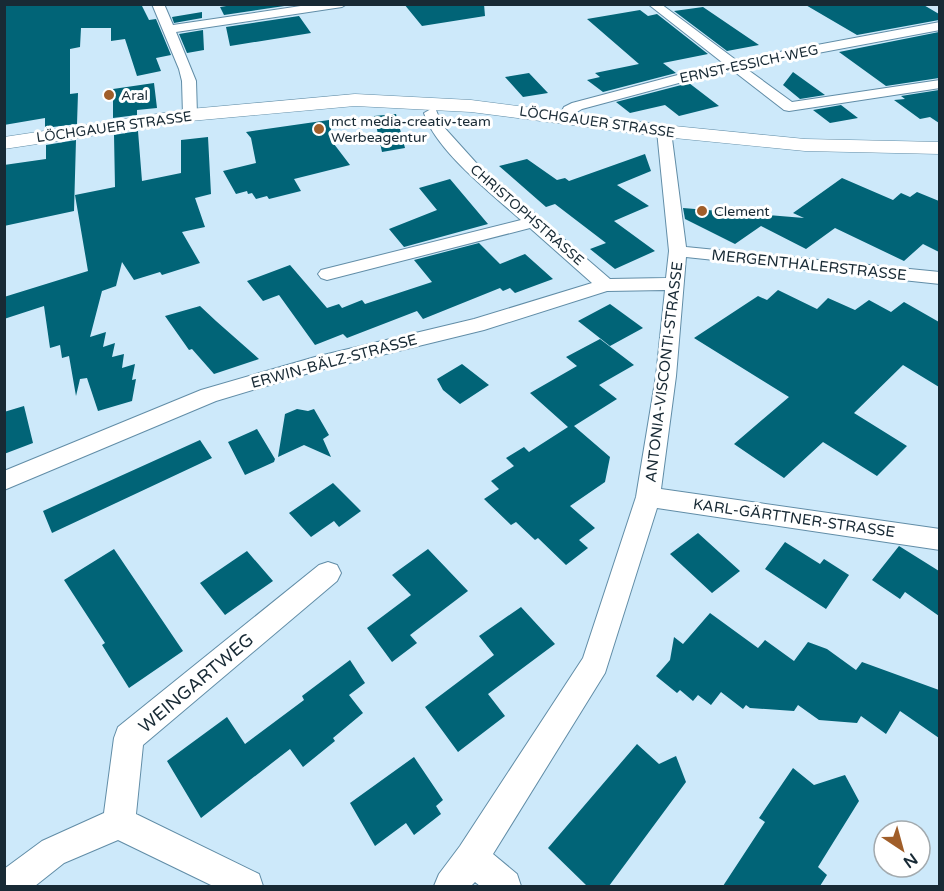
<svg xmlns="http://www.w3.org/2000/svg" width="944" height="891" viewBox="0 0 944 891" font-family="'Varela Round',sans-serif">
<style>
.building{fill:#016477}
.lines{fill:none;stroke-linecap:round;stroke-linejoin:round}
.street-casing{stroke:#618da7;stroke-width:2}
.secondary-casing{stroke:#618da7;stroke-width:1}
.street{fill:#fff;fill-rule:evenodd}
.secondary{fill:#fff;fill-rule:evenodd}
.poi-dot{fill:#a05e2a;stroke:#fff;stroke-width:2}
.labels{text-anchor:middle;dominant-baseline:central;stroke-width:6;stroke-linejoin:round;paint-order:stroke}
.far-street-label{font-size:14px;fill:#182a35;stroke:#fff}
.far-poi-label{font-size:14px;fill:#182a35;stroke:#fff;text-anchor:start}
.street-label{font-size:15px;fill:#182a35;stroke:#fff}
.near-street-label{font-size:18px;fill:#182a35;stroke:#fff}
</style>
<rect width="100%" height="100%" fill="#cde9fa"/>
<!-- building -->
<path class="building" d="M4,4H141L149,20L156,19L171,55L156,58L161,71L137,76L125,39L111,41V28H81L80,47L70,49V94L78,93L77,124L45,128V118L4,125Z
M239,4H291V5L224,15L220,7Z
M404,4H484L485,16L422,26Z
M804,4H922L939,14V20L857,35Z
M703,7L759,45L727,51L674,11Z
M640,10L648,16L657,14L708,54L663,63L676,73L603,92L587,80L600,77L595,73L639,64L587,19Z
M202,12V18L174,23L172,17Z
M299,16L311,33L230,46L226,27Z
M203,30L204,50L187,53L179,34Z
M939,32V78L886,86L839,52Z
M793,72L825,95L800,99L783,85Z
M529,73L548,93L523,97L505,77Z
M154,83L157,108L137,110V115L113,118V89Z
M689,83L719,106L679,116L665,105L630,113L616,102Z
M939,90V123L930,117L920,119L894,100L905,99L901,96Z
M841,105L858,118L830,123L813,110Z
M396,114L405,148L382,152L374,116Z
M329,120L334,144L350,165L294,179L301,191L269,199L267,196L256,199L252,193L248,194L247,191L236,194L223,171L256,163L251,138L246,132Z
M138,131L142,181L181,173V140L208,137L211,194L195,198L205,227L182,232L200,263L162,275L160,272L134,280L122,262L116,286L102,291L90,337L106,332L103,347L115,343L112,357L124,354L122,368L135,364L132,380L136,379L132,401L98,411L87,378L80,379L76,396L69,356L62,358L60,345L50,348L44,306L4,319V297L88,271L75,195L115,187L114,135Z
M76,140L74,211L4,226V165L46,159V145Z
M645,154L651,171L617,185L649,206L614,221L655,251L615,269L590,249L606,243L555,204L546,207L499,166L527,159L557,180L565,178L569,181Z
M842,178L893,200L901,193L910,197L917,192L939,201V252L923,244L904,261L835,228L806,249L761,226L735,244L685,219L683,208L804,218L793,213Z
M450,179L488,224L404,247L389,229L437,210L419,188Z
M479,243L500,264L525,254L553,279L515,293L510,288L503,291L500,288L423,319L417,311L347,338L343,334L315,345L279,295L263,301L247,281L290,265L327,308L339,304L342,308L362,300L365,304L432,282L414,260Z
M778,290L817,309L828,298L855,310L869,300L891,312L904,302L939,322V387L903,365L854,413L907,446L877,476L823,442L784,478L734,444L789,397L694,338L758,296L767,300Z
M610,304L643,328L610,346L578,321Z
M200,306L216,321L259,359L214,374L192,349L189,350L165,316Z
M600,339L634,365L599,385L617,399L574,426L610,457L605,482L570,506L595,528L579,540L588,548L566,565L538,538L535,540L516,522L511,525L484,499L499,489L491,481L514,466L506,458L524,447L529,452L568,427L530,393L577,366L566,357Z
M462,364L489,385L460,404L443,390L437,379Z
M24,406L33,443L4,454V412Z
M297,409L308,411L314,409L329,435L323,439L331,457L304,445L278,457L285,414Z
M257,429L275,459L274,462L245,475L228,442Z
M200,440L212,458L52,533L43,511Z
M333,483L361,511L339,527L334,521L311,537L289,513Z
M698,533L740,571L712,593L670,554Z
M785,542L820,564L824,559L849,575L826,609L765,569Z
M899,546L939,571V616L905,592L900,599L872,580Z
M114,549L183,651L129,688L102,645L105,643L64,580Z
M428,549L468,591L410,635L417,643L392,662L367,628L411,595L392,575Z
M247,551L273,581L225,615L200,583Z
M521,607L555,644L488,694L505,716L458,752L425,707L494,655L479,636Z
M710,613L758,648L765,640L794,661L808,642L827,649L856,670L862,662L939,690V738L900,711L886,734L861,716L857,723L819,720L798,705L794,711L750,708L746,705L743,709L721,692L711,705L698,695L693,701L680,690L677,693L656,676L670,660L674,637L683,644Z
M350,660L365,683L349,695L363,713L333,738L335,741L303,767L290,749L201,818L167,761L227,717L245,744L304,700L302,696Z
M637,744L659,764L676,756L686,782L609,886H587L548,848Z
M414,757L443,800L436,806L441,814L414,835L406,823L375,846L350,803Z
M793,768L814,785L845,775L859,801L818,867L827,875L820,886H723L765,822L759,818Z"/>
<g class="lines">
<defs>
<path id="street" d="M152,4H164L173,25L314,4H347L342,7L176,32L196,81L197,115L190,119L183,115L182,81L179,69Z
M648,4H661L736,60L940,22V30L744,67L792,102L940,80V88L789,111L784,110L731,69L582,109L575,113L571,119H561L559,116L564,107L572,103L723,63Z
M431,109L436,110L442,125L479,166L610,279L666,278L669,251L657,131L664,127L671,131L686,247L940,272V284L686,257L676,376L661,489L940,529V550L657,508L605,673L493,854L517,874L521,886H480L475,882L471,886H434L439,874L460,846L583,658L636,497L656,376L665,290L607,291L484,330L316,371L216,401L4,490V471L201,390L315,357L474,319L592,283L530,228L327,280L321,278L318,274L321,270L521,220C492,194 435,150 424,113Z
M328,562L337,565L341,573L337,581L143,745L136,814L259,874L263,886H213L118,840L64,863L35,886H4V869L42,841L104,813L114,738L118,727L319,565Z"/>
<path id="secondary" d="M355,94L471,100L664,125L805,139L940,142V154L805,151L664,137L471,112L355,106L190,121L4,149V137L190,109Z"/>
</defs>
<!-- street casing -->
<use href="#street" class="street-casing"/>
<!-- secondary casing -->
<use href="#secondary" class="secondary-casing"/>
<!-- street -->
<use href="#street" class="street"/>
<!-- secondary -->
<use href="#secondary" class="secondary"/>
</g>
<!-- markers -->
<g class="poi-dot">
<circle cx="109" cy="95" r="6"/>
<circle cx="319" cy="129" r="6"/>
<circle cx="702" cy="211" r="6"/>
</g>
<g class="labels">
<!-- far-street labels -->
<g class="far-street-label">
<text transform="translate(749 64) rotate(-12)">ERNST-ESSICH-WEG</text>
<text transform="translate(597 122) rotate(8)">LÖCHGAUER STRASSE</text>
<text transform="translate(114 127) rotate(-8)">LÖCHGAUER STRASSE</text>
<text transform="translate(527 215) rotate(41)">CHRISTOPHSTRASSE</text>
</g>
<!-- far-poi labels -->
<g class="far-poi-label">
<text x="121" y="95">Aral</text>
<text x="331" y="121">mct media-creativ-team<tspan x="331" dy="16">Werbeagentur</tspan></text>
<text x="714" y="211">Clement</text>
</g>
<!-- street labels -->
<g class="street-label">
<text transform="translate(809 265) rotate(6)">MERGENTHALERSTRASSE</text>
<text transform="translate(334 361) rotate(-15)">ERWIN-BÄLZ-STRASSE</text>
<text transform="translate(664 372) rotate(-83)">ANTONIA-VISCONTI-STRASSE</text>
<text transform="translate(794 518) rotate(8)">KARL-GÄRTTNER-STRASSE</text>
</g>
<!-- near-street labels -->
<g class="near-street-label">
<text transform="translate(196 683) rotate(-40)">WEINGARTWEG</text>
</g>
</g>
<!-- border -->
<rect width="944" height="891" fill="none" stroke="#182a35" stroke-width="12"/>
<!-- north arrow -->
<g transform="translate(902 849) rotate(144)"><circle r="28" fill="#ffffff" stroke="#a3aaae" stroke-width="1.5"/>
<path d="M0-4.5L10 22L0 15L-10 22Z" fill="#a05e2a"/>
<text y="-9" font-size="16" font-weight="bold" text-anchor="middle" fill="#182a35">N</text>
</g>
</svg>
